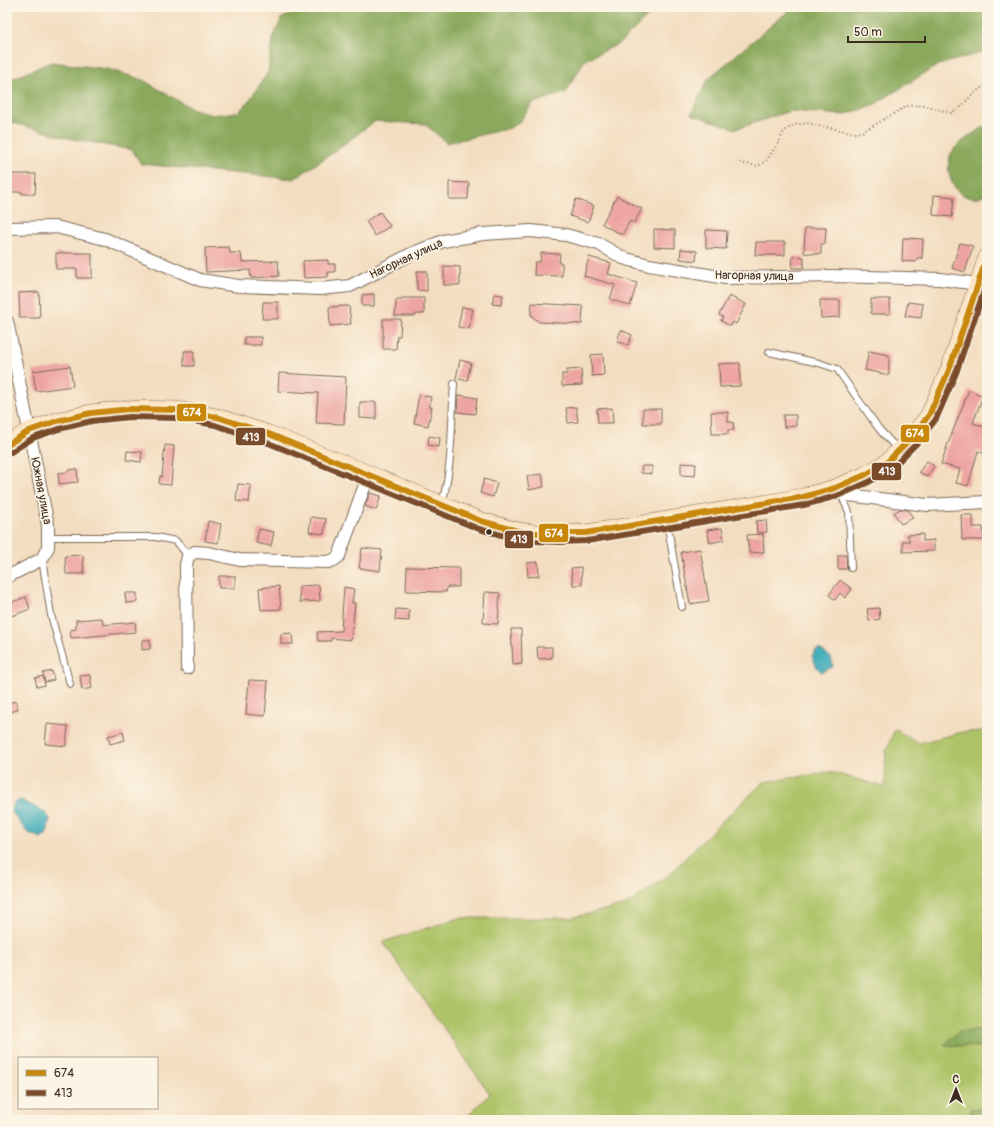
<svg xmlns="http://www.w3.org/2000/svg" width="994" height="1127" viewBox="0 0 994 1127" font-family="Pangolin,sans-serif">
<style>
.green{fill:#aec368;stroke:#747643}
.forest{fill:#8aa95c;stroke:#626a3d}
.water{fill:#3cabba;stroke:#3c6a6c}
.building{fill:#eda3a1}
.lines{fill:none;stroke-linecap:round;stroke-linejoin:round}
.service-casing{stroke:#7b6957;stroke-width:8}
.minor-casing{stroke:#7b6957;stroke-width:14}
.secondary-casing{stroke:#7b6957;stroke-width:18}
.path{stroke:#7b6957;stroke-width:2;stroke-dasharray:1 3;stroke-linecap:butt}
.service{stroke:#fff;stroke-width:6}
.minor{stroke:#fff;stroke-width:12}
.secondary{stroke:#fde5c4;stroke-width:17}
.bus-1-casing{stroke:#fcf5e5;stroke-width:9}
.bus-2-casing{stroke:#fcf5e5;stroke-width:9}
.bus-1{stroke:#c88708;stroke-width:6}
.bus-2{stroke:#7a4b2a;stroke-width:6}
.bus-dot{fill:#3b2a1e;stroke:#fcf5e5;stroke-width:1.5}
.labels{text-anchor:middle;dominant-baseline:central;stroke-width:3.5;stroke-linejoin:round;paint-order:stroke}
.street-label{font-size:12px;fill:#3b2a1e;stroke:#fcf5e5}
.line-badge{stroke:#fcf5e5;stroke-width:1.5}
.badge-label{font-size:11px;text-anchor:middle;font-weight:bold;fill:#fff}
</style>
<rect width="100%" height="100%" fill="#fcf5e5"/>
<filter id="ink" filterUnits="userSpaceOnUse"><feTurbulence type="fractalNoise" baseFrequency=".025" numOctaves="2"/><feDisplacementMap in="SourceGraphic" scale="8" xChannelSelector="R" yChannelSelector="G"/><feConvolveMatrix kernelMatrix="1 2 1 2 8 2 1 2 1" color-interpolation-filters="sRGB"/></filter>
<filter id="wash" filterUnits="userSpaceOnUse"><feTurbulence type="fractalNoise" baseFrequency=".012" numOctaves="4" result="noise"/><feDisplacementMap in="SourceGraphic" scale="16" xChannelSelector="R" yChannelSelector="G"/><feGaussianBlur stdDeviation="0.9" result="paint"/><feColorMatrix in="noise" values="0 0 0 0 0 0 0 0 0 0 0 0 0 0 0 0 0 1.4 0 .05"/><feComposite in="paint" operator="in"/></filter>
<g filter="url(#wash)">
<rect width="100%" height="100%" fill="#f3ddc0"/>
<!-- green -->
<path class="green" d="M895,729L919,743L963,732L987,731V1029L959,1031L984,1047L987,1045V1109H971L972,1113L987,1114V1120H463L490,1094L383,942L459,918H571L626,905L668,876L720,823L764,782L830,772L885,787L886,751Z"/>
<!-- forest -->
<path class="forest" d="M312,7H657L619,44L585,60L565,93L533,103L520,121L510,128L447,143L425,124L375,121L328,156L294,179L141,164L132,150L68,138L7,121V81L51,62L108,69L143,80L189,107L212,115L239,112L251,98L268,72L273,38L282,18Z
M793,7H987V51L938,65L870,107L843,115L790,111L736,129L691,114L708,79Z
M987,125V193C984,194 981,196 979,197C957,203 942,173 951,154C958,141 975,133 987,125Z
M987,1029V1045L985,1047L944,1045L959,1031Z
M971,1109H987V1114L971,1113Z"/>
<!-- water -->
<path class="water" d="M819,649C827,653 833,658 833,667L821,672L817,668L812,656L815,651Z
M21,800L45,812L50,819L47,834L40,838L27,832L11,811L14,803Z"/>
<g id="blocks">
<!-- building -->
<path class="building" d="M8,174H36L35,194H22V192H8Z
M449,182L469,183L468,199H449Z
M934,195L954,197L952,217L933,215Z
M617,196L642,209L634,223L630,221L622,235L602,224Z
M576,199L594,206L588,222L570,216Z
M380,212L390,226L375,236L366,221Z
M805,228H826L825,244H821V254L804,253Z
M654,229L675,230V248L654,247Z
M706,230L727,231L726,249L706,248Z
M903,238L923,239L922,258H917L916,262L902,261Z
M756,242H785V255H755Z
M960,243L973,246L965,272L952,268Z
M229,247L230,253H241L242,262L278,261L279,276L251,278L250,270L206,272L205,248Z
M681,249L697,251L696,261L680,259Z
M56,253H92V278H77V269H56Z
M541,253L560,254L559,263H562V276L534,275L535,262H540Z
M793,256L804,257V268H792Z
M589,257L611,263L608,274L637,283L630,306L610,299L615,285L584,276Z
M328,260V264H335V272H328V277L304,278L303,261Z
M444,266L460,267V285H444Z
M417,271H427V291L417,290Z
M39,292L40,318H20L19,293Z
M374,294V306H362V295Z
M494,294L503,295L501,305L492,304Z
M729,296L746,304L736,324L733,322L731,326L721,321L723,317L719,315Z
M402,298H424V314H416L415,316H395L396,300H402Z
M871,299H890V314H871Z
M820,300H840V317L821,318Z
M263,302H278V319H262Z
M908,302L923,304L921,318L905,316Z
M532,303L583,306L582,324L539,322L531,315Z
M349,306L351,324L330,326L329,307Z
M462,307L473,309L469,329L458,327Z
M383,319H401L400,336H397L396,349H383Z
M621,330L632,335L628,345L617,341Z
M244,337H261V345H244Z
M184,351H194V366H184Z
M869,351L889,355V375L865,370Z
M603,354L604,375L592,376L591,355Z
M460,360L471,363L467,381L456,378Z
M740,363V386L720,387L719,364Z
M70,366L73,386L36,391L33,371Z
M581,369L582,385L562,386V374H567V370Z
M279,373L346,377L344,424L316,423L318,393L278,391Z
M969,390L983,396L973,423L987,428V455L978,451L968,486L956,483L960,469L941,464L947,446Z
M419,395L431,397L429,407H432L428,426L414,423Z
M458,395L477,398L475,414L457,412Z
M360,402H376V419L360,418Z
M576,407L578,422L568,423L566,408Z
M612,408L613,423H598L597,409Z
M643,409H661V424H643Z
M711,412H728V422H733L734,430H728V434H712Z
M783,415H796V426L784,427Z
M429,436L440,438L439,447L428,445Z
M165,445L174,446L171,485L159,484L160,476L162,477Z
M127,451L142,452L141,462L126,460Z
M927,461L934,466L927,477L919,472Z
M681,463L696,464L695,476L681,475Z
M642,466H652V474L641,473Z
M77,469L78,482L59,484L58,473L68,472V470Z
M542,474L544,487L529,490L527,476Z
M484,479L497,483L493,497L480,493Z
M238,484L251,485L249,502L236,501Z
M370,493L381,496L376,510L365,506Z
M900,509L908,510L913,518L901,524L894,513Z
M961,515H973V527H983L984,540H962Z
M311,517L326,519L324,534L309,532Z
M766,520L767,532L757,533L756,521Z
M208,521L221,524L218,543L205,541Z
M722,528L724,540L710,543L707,530Z
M259,529L274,532L271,546L256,543Z
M763,534L764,552L749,553L747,535Z
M923,534V541L934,540V551L903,552V541H910L907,535Z
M362,548L382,550L380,571L359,568Z
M700,549L709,601L690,604L681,552Z
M83,555L84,574H66L65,556Z
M838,555H846L847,569H838Z
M538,562L539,576L528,577L527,563Z
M407,567L459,568V587H447L446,592L406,591Z
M581,567L582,585H573L571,568Z
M219,576H235V588H219Z
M840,580L852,589L845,598L840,593L835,600L829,595Z
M319,585L320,601L300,602L299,586Z
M279,586L281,609L261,610L259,588Z
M344,587L354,589L352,603H355L351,640L331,638V641H318L317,632L341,631Z
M485,592L500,593L498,624L483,623Z
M125,593H137V602L126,603Z
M26,597L30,609L12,616L7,604Z
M879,608L880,619L869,621L867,609Z
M396,609L409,610V621L395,620Z
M102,618L103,625L135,622L136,632L71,638L70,630L76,629V620Z
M511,629H521L522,664L513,665Z
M292,633L293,644H281V634Z
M142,640H150V649L142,650Z
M537,647H552V658L538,659Z
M52,671L54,680L45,682L43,673Z
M90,675L92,688L82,690L80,676Z
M43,676L45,685L37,687L35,678Z
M249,680L268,681L265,716L246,714Z
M15,701L18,709L7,714V704Z
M47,724L68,726L66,746L45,744Z
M123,732L125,740L110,744L108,736Z"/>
</g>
</g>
<g filter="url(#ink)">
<use href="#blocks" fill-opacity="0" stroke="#7b6957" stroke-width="1"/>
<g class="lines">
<defs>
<path id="service" d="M769,352L819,363L837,369L879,429L898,450
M840,492L849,512L851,568
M442,503C453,465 451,423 454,384
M667,522L682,607
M48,537H156L176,541L188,556
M42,559L51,615L70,684"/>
<path id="minor" d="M7,228L56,227L105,239L200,280L239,286L320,289L350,286L411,254L443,241L483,234L531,231L566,235L599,244L623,258L649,265L726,278L833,276L940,279L978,284
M7,321L48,525V547L42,559L7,577
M835,488L840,492L848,495L927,505L987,502
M187,668L186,565L188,556L195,552L209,553L240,560L328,562L334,560L339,556L369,474"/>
<path id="secondary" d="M7,445L29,431L57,421L91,413L130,409L177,410L217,417L269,434L369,474L481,521L518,531L534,533L561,534L586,533L632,526L803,497L835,488L865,475L886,463L913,436L929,415L949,370L987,257"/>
</defs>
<!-- service casing -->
<use href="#service" class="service-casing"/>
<!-- minor casing -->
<use href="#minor" class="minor-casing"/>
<!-- secondary casing -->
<use href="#secondary" class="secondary-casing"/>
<!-- path -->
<path class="path" d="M740,163L758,166L766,161L779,142L784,131L794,125L806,123L855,133L862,132L907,106L924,105L951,113L960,108L972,95L987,84"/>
<!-- service -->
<use href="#service" class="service"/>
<!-- minor -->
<use href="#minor" class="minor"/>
<!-- secondary -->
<use href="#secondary" class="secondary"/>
<defs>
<path id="bus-1" d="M7,445L29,431L57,421L91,413L130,409L177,410L217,417L269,434L481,521L518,531L534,533H586L803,497L835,488L865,475L886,463L913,436L929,415L949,370L987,257"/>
<path id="bus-2" d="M11,452L33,438L59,429L92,421L130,417L176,418L215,425L266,442L479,529L516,539L533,541L561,542L587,541L804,505L837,496L869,482L891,469L919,441L936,419L956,373L987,282"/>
</defs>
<!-- bus-1 casing -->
<use href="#bus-1" class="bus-1-casing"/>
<!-- bus-2 casing -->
<use href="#bus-2" class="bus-2-casing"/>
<!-- bus-1 -->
<use href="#bus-1" class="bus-1"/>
<!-- bus-2 -->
<use href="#bus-2" class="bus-2"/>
</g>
</g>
<!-- markers -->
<circle class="bus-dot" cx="489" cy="532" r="3.5"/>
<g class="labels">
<!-- street labels -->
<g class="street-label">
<text transform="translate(406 259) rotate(-25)">Нагорная улица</text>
<text transform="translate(754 276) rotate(1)">Нагорная улица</text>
<text transform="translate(41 491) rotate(79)">Южная улица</text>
</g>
</g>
<g class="line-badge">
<rect x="176" y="403" width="31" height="19" rx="4" fill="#c88708"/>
<rect x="900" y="424" width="30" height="19" rx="4" fill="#c88708"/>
<rect x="235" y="427" width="31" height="19" rx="4" fill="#7a4b2a"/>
<rect x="871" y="462" width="31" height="19" rx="4" fill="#7a4b2a"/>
<rect x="538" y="523" width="31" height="20" rx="4" fill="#c88708"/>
<rect x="504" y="530" width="30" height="19" rx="4" fill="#7a4b2a"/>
</g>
<g class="badge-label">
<text x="192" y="416">674</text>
<text x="915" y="437">674</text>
<text x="251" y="441">413</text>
<text x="887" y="475">413</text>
<text x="554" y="537">674</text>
<text x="519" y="543">413</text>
</g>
<!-- margin -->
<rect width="994" height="1127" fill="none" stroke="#fcf5e5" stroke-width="24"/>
<!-- legend -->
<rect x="18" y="1057" width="140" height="52" fill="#fcf5e5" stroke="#afa495"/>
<rect x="26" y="1070" width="20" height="6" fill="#c88708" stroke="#afa495"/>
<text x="54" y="1077" font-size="12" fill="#3b2a1e">674</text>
<rect x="26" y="1090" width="20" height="6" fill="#7a4b2a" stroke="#afa495"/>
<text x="54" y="1097" font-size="12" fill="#3b2a1e">413</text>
<!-- north arrow -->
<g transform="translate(956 1089)" stroke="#fcf5e5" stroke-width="3" paint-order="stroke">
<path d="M0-3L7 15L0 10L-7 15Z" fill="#3b2a1e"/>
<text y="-6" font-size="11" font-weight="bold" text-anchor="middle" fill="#3b2a1e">С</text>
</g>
<!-- scale -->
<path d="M848 36v6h77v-6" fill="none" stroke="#3b2a1e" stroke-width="2"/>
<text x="854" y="36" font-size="12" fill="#3b2a1e" stroke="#fcf5e5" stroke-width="3" paint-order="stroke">50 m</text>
</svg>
